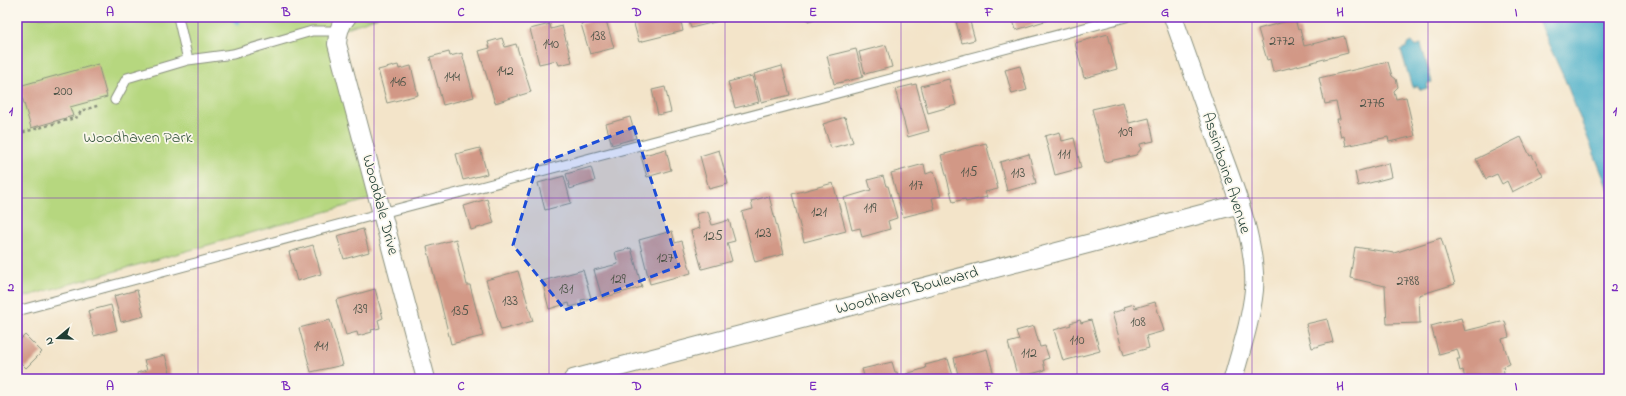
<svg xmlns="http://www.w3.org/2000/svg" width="1626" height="396" viewBox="0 0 1626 396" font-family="'Indie Flower',sans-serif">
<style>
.green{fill:#b6d77f;stroke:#6a8a5a}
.water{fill:#48aec7;stroke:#34767e}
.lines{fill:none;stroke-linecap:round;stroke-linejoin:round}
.stream{stroke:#48aec7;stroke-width:7}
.building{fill:#d29886}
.lane-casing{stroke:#89907e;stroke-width:11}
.street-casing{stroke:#89907e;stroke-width:20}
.path{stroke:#89907e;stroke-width:2.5;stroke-dasharray:3 3;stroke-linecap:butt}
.lane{stroke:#fff;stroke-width:9}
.street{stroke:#fff;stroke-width:18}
.marked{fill:#1d4ed8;fill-opacity:0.2;stroke:#1d4ed8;stroke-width:3;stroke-dasharray:8 5;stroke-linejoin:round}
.grid{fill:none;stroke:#7b2cbf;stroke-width:1;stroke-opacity:0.55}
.labels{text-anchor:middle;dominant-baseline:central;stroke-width:3.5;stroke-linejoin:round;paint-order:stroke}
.number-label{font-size:14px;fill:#4c5448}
.park-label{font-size:16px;fill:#3d5c43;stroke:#fbf7ec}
.street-label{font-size:16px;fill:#1f3d34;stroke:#fbf7ec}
.neatline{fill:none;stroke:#7b2cbf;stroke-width:1.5}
.grid-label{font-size:13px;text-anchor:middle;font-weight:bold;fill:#7b2cbf}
</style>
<rect width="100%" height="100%" fill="#fbf7ec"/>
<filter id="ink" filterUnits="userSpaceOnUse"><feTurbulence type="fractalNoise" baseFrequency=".025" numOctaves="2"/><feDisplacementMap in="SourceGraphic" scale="8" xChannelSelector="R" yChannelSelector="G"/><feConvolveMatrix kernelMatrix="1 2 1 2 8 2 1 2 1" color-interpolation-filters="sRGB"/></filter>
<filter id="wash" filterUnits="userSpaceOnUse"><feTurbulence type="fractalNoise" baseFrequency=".012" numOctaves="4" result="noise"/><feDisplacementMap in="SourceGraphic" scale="16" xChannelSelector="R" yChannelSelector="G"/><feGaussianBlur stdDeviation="0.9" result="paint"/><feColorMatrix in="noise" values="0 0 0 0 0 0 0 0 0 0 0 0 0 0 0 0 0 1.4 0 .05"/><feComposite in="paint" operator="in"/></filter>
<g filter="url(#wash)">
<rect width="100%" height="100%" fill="#f3e4c9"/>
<!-- green -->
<path class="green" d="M17,17H378L338,31L378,197L17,299Z"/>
<!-- water -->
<path class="water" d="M1536,17H1609V192L1565,80Z
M1412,42L1415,46L1421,44L1432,82L1428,83L1427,88L1421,90L1417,86L1412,87L1401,50L1406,48L1407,44Z"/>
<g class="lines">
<!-- stream -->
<path class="stream" d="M232,17L237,21"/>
</g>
<g id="blocks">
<!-- building -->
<path class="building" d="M591,17H605L614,48L590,54L581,24L592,21Z
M632,17H680L683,31L639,42Z
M688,17H731V18L691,28Z
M807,17H822L808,21Z
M1012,17H1047L1048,20L1016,30Z
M969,18L975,40L962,43L956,22Z
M1295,19L1298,30L1300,29L1304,46L1344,36L1348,53L1273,72L1270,59L1267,60L1258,29Z
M550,24L551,29L562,26L572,62L559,65L557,60L539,64L530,29Z
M1108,34L1117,69L1084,78L1075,43Z
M502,38L505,47L516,44L531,92L495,103L479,51L490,48L488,42Z
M886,45L892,67L865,74L859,52Z
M856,49L863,77L834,84L827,56Z
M449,52L450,56L462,53L474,97L443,105L430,57Z
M1388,62L1392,76L1396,79L1398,87L1394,91L1396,99L1406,97L1415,136L1389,142L1388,137L1346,146L1344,136L1341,137L1337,119H1340L1336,102L1325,104L1319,78Z
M98,64L107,97L70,107L73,116L31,128L19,86Z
M398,65L399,69L411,66L418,95L387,103L378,70Z
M782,66L790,95L761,102L754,74Z
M1020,66L1027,90L1012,94L1005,70Z
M752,76L759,102L735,108L728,82Z
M949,79L956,105L928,113L921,86Z
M916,84L929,131L908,137L895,89Z
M665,87L671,112L658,115L652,90Z
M1123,102L1129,123L1149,118L1154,141L1140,144L1141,149L1136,155L1105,162L1092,109Z
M630,117L636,138L612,145L606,124Z
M845,117L853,142L831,148L823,124Z
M1060,132L1062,141L1074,138L1081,168L1055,175L1045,136Z
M1521,137L1530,156L1532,155L1543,176L1512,192L1507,181L1502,184L1497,174L1486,179L1476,159Z
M986,143L998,189L985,192L987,197L966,202L965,199L953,202L941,155Z
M480,148L487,174L463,180L456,154Z
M666,149L671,170L647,177L641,156Z
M719,150L728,184L709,189L700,156Z
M1029,154L1036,183L1007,191L1000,162Z
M1389,163L1392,177L1358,186L1355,172Z
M924,164L926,174L934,171L941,196L932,198L935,209L903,217L891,173Z
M591,167L595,181L570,189L566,174Z
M564,176L571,203L545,210L538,183Z
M883,176L886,186H888L897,218L888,221L890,229L862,237L860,228L852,230L844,198L871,190L868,180Z
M833,183L846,231L804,242L792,194Z
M769,196L784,254L755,262L742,212L753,209L751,201Z
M487,199L494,223L471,230L464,206Z
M708,211L712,225L729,220L735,241L727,243L732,261L702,269L691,231L700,228L696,214Z
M363,229L369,252L344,259L337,236Z
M672,231L675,243L682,241L691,273L650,284L639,240Z
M1441,238L1455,284L1419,295L1420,323L1387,324L1385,286L1350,278L1355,247L1394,253Z
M456,239L467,285H470L483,336L451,344L427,247Z
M313,245L321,274L297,281L289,252Z
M631,248L642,287L602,298L594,270L618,264L615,252Z
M583,270L591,298L581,300L582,304L570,307L569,303L549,309L542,281Z
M518,271L533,321L501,330L486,280Z
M375,289L383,318L378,320L380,328L371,330L372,332L358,336L357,332L346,335L336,300Z
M137,290L144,316L121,322L114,296Z
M1155,302L1164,331L1146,336L1149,348L1124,355L1112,313L1125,309L1124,307L1134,304L1135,308Z
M111,305L117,330L94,336L88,311Z
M1461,318L1465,331L1505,321L1509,337L1502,339L1510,364L1503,366L1504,373L1484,379H1465L1463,370L1460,371L1457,359H1460L1457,349L1439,354L1431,326Z
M1327,319L1333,342L1312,348L1306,324Z
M330,320L343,365L311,372L299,328Z
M1080,320L1081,323L1091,320L1100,351L1063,361L1054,330L1071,325L1070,323Z
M1034,326L1040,347L1045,346L1049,358L1043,360L1045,370L1018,378L1008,343L1019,340L1016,331Z
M25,335L42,352L26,368L17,359V343Z
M987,349L995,379H959L954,358Z
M165,355L172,379H138L137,373L147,370L144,360Z
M948,359L954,379H907L906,374L926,368L925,365Z
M892,362L895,372H897L899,379H865L862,369Z
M74,375L75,379H60Z"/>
</g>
</g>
<g filter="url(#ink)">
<use href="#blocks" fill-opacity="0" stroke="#89907e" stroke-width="1"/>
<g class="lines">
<defs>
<path id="lane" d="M178,17L188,60
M115,100L127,78L188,60L233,54L312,31H338
M17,311L382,213L1126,17"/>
<path id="street" d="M347,17C339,25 338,34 337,44L426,379
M1173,17C1188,60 1204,103 1219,146C1235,189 1257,244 1254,290C1251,320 1241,350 1233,379
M573,379L1240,204"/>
</defs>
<!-- lane casing -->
<use href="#lane" class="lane-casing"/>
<!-- street casing -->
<use href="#street" class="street-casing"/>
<!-- path -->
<path class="path" d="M17,73L19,70
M17,134L78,117L81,111L100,105"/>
<!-- lane -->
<use href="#lane" class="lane"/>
<!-- street -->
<use href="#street" class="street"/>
</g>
</g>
<!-- marked area -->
<path class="marked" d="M634,127L679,266L565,310L513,245L537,165Z"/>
<!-- grid -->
<path class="grid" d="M198,17V379M374,17V379M549,17V379M725,17V379M901,17V379M1077,17V379M1252,17V379M1428,17V379M17,198H1609"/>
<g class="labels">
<!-- number labels -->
<g class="number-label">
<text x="598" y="36">138</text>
<text x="1282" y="41">2772</text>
<text x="551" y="44">140</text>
<text x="505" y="71">142</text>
<text x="452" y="77">144</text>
<text x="398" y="82">146</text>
<text x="63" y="91">200</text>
<text x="1372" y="103">2776</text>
<text x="1125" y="132">109</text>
<text x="1064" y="154">111</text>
<text x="969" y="172">115</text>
<text x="1018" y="173">113</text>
<text x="916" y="185">117</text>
<text x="870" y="208">119</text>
<text x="819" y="212">121</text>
<text x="763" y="233">123</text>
<text x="713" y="236">125</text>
<text x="665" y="258">127</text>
<text x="618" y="279">129</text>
<text x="1408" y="281">2788</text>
<text x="566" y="289">131</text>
<text x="510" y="301">133</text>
<text x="360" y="309">139</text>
<text x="460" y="311">135</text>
<text x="1138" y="322">108</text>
<text x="1077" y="340">110</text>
<text x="321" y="346">141</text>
<text x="1029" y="353">112</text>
</g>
<!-- park labels -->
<g class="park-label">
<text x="138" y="138">Woodhaven Park</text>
</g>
<!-- street labels -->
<g class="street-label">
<text transform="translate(1226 173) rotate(72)">Assiniboine Avenue</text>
<text transform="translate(380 205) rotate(75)">Wooddale Drive</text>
<text transform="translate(907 291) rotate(-15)">Woodhaven Boulevard</text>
</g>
</g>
<!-- margin -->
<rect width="1626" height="396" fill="none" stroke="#fbf7ec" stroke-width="44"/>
<!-- north arrow -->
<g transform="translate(58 338) rotate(251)" stroke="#fbf7ec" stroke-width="3" paint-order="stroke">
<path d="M0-3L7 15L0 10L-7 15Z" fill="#1f3d34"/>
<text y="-6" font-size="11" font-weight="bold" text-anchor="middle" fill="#1f3d34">N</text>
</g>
<rect x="22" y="22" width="1582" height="352" class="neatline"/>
<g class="grid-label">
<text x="110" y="16">A</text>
<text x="286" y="16">B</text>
<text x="461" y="16">C</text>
<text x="637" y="16">D</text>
<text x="813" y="16">E</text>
<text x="989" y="16">F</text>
<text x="1165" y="16">G</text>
<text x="1340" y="16">H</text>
<text x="1516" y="16">I</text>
<text x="11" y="115">1</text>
<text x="1615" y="115">1</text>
<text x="11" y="291">2</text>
<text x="1615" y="291">2</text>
<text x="110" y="390">A</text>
<text x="286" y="390">B</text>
<text x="461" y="390">C</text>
<text x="637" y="390">D</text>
<text x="813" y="390">E</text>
<text x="989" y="390">F</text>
<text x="1165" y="390">G</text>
<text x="1340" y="390">H</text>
<text x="1516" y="390">I</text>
</g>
</svg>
